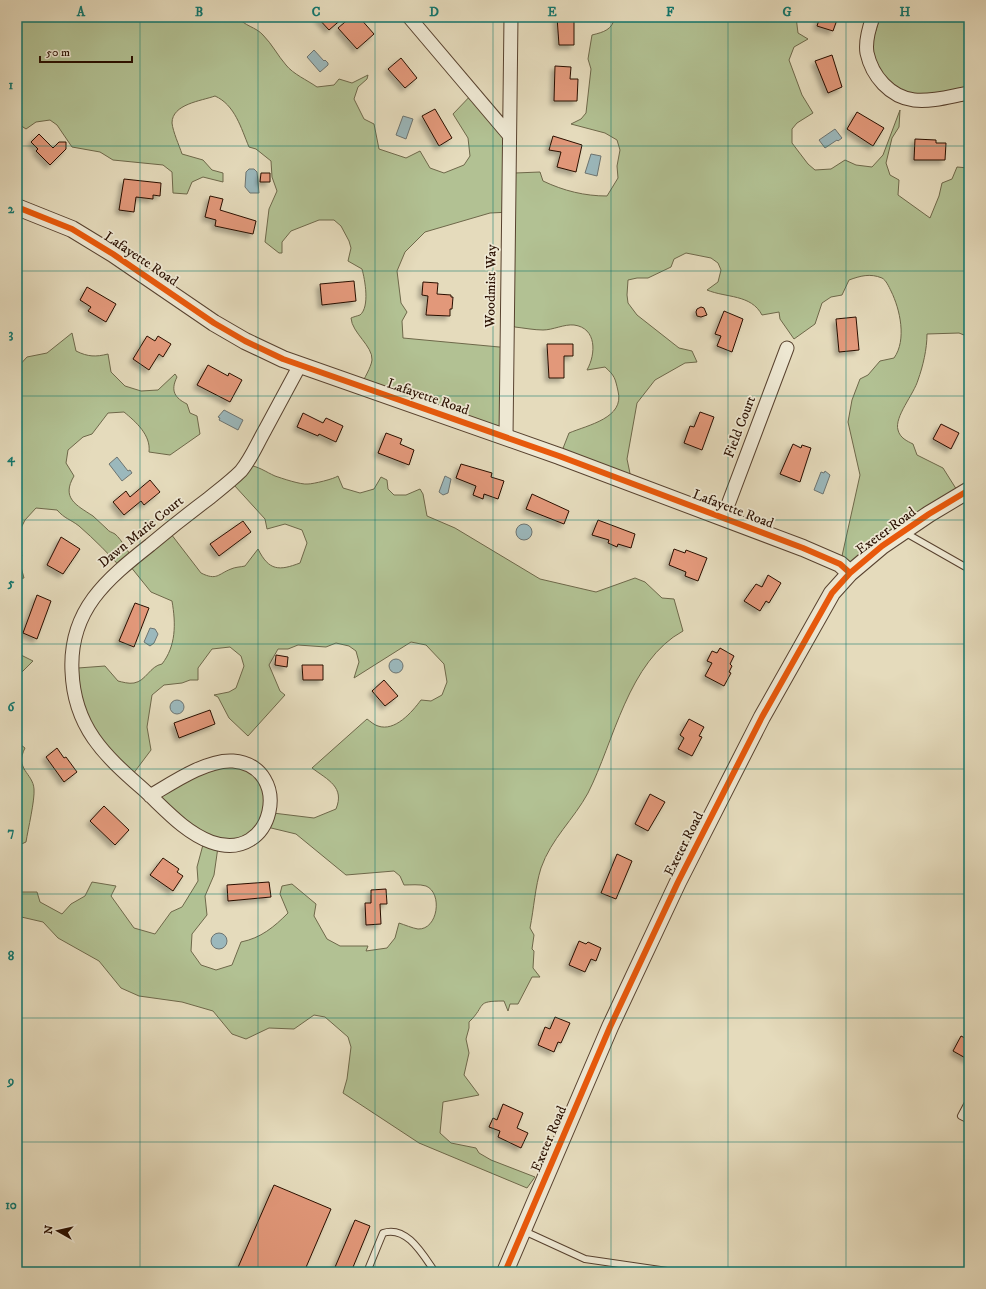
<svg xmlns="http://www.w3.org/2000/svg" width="986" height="1289" viewBox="0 0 986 1289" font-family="'IM FELL DW Pica',serif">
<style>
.green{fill:#b2c193;stroke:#6e684a;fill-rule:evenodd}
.water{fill:#9bb8bc;stroke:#6d7471}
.building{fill:#e2987a;stroke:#290f00;filter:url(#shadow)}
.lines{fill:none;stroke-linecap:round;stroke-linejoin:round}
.service-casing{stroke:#58422f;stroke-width:8}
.minor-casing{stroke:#58422f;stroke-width:15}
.tertiary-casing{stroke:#58422f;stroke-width:18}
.service{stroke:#eee8d3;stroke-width:6}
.minor{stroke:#eee8d3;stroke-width:13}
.tertiary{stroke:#eee8d3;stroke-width:16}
.cycleway-casing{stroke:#eee8d3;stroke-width:8}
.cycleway{stroke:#e8590c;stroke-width:6}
.grid{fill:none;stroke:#0f766e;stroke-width:1;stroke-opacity:0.55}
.labels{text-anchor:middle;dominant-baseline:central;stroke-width:3.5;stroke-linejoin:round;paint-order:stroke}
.street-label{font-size:14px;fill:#290f00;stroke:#eee8d3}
.neatline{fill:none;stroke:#0f766e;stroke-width:1.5}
.grid-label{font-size:13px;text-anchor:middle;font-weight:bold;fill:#0f766e}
</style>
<defs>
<filter id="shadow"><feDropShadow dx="-3.5" dy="3.5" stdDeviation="2" flood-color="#0004"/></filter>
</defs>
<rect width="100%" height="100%" fill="#e5dbbc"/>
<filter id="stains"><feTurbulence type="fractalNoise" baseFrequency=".005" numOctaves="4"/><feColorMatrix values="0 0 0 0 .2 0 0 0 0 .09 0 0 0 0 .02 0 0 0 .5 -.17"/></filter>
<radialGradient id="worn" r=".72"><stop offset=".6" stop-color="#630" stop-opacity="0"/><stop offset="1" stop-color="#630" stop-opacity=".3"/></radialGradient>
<!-- green -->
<path class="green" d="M17,17H238C244,26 256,27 263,35C272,44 278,56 286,65C293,74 307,80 317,87L334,85L339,79L352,83L368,75L367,79L358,87L354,99L364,119L374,124L379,149L406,158L420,151L430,168L444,173L464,165L470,156L468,138L453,114L476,90L503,120L515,173L540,172L543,181C564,191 585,196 607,196L618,178L617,166L620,150L617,140L605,133L571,124L581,119L586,113L591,69L588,59L592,35C604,32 612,30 615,17H796L798,33L808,39L794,47L789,60L802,95L813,113L797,123L792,129V143L808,164L815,170L831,169L845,160L856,165L872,167L883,155L900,110L899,127L892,138L886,163L890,175L899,180L898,195L930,218L939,196L942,183L952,179L957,167L969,168V337L959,333L927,334C927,349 923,366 918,380C914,394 894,417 898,430C900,438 907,441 913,444L917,455L943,468L960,495L853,571L840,565L860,475L848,422L852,400L860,379L868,375L880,361L894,358C907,340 900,309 891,291C889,287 886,280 882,278C870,273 860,276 849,280L842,295L831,297L822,303L815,324L794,339L780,319L779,312L762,315C751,294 726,298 707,290L718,282L721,270L718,263L711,258L686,253L674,259L671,267L648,278H637L628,280L627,295L628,303L637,315L679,348L692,351L697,362L685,363L655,380L637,403L627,459L632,483L560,456L569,433C588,425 625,418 618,391C615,378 615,376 605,367L587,370C596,354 597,328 574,325C564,324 553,330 543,330C534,330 524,328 515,327L512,324L511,212L490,213L425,232L405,252L397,271L401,303L407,312L402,321L403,338L510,348L503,433L361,386C364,378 371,368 372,360C373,346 352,333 351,318C353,317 357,316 360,315C370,307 365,280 362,269L348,261L351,248L349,241L341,226L334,220H319L291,231L282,242V253H279L265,242L269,209L277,191L272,177L271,161L256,149L249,147C241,128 235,105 215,96C201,101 172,104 172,123C173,132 179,145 182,154L203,160L212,170L223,173V182L203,177L192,182L187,194L173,193L172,172L163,165L113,160L100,152L72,147L57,125L50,120L36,122L26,129L17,123Z
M880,17H969V96L920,102L882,82L871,46Z
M72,333L76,351C88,357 96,357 108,354L111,372L125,386L141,391L158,390L175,374L177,377C170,391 175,398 187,404L190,413L197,416L200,434L170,455L149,452C151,435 136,422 124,412L108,413L92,434L83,437L68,450L66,463L74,476C61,498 76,505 93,516C98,520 102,525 107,529C109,532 112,532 115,534C122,540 128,552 133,559L171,534L201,573C217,581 218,574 231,569C235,567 241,567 245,566L258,549C269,571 279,571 300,563L307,543L302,530L285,524L267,529L265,519L234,485L248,465C258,466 266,472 275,476C281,478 301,485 308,484C313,484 334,479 338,476L343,488L360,493L374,489L381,477L387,480L388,489L394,495H406L420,489L423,494L427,516L455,528L540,579L596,592L635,578L645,582L662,598L674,599L683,631C628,661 614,742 588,793C574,819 551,839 541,868C535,887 534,908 530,928L534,935L532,949L534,951L533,968L540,977H532L518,1004H510L508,1011L504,1001C474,1001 487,1005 469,1022V1028L466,1039L469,1053L464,1075L479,1095L443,1102L440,1133L451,1143L476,1148L479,1153L491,1160L535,1177L527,1188L419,1143L343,1093L347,1079L351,1047L348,1037L325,1017L314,1015L294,1029L269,1028L246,1039L232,1034L213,1011L182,1002L139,996L121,988L99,961L58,938L43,922L17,916V890L20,892H37L40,902L62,914L71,904L85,896L92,882L116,886L111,896L134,928L155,934L171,912L182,907L198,881L197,867L204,841L173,815L157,793L206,767L251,765L273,813L314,818L336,809C345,787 328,780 312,768L367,719C370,721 374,725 378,726C395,732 412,712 421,700L431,701L442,695L447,682L444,664L426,645L411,642L354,678L359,662L356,651L349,646L336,643L326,647L298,645L288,649H278L269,665L280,691L285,695L248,736L229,718L218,697L214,695L229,692L236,688L244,666L241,656L230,647L212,649L198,668V680H190L182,683L164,685L152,695L147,727L151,750L133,774L127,771L82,715L78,668L105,666L118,681C122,682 129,684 134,683C146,681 150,666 162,664C176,646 176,624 172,601L151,592L130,566L123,570C109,554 95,540 79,526C70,519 65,519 57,510L36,508L25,520L17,536V368L27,357L47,353ZM267,827L296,834L346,875L394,871L400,876L404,885C410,885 420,884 426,886C443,893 438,930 418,929C412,928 405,925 399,923L395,938L387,948L366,951L368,946H340L327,939L314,916L316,904L292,884L282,886L280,894L288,913C274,927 261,938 241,942L232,965L216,970L201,965L191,951L192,934L207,915L205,896L214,875L218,847Z
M17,554L22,555L19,560L24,578L17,579Z
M17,653L33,661L17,677Z
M17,742L25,748C14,769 33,773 34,789C35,800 28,829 26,842L17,846Z"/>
<!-- water -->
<path class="water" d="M314,50L324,61L325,60L328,63V65L320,72L307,57Z
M403,116L413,119L406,139L396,135Z
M835,129L842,138L838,141L837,140L825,148L819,140Z
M591,154L601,156L597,176L585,173Z
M249,169H254L257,172L259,193H250L245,187L246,172Z
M224,410L243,420L238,430L219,420L220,418L218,417Z
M117,457L128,471L130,470L132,473L122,481L109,464Z
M825,471L830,475L823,494L814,490L821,472L824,473Z
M445,476L451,479L448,493L443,495L439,492Z
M516 532a8 8 0 1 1 16 0a8 8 0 1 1-16 0Z
M150,628L155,629L158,634L154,643L150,646L144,642Z
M389 666a7 7 0 1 1 14 0a7 7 0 1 1-14 0Z
M170 707a7 7 0 1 1 14 0a7 7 0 1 1-14 0Z
M211 941a8 8 0 1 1 16 0a8 8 0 1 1-16 0Z"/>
<!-- building -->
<path class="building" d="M317,17H344L329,30Z
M351,17H359L374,34L357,49L338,28Z
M557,17H574V45H559Z
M820,17H838L833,31L817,26Z
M832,55L842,87L828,93L815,61Z
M401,58L417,78L405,88L388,69Z
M555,66L571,67L570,79H578L577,101H554Z
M435,109L452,138L439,146L422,116Z
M857,112L884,128L873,146L847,129Z
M39,134L53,148L59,142H66V149L50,165L36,151L38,149L31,142Z
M553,136L582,145L576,172L557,167L561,152L549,150Z
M915,139L936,140V143H946L945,160H914Z
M261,173H270V182H260Z
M124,179L161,183L160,196L153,195V199L136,197L134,212L119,210Z
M210,196L223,199L220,210L256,221L253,234L215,226L216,220L205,217Z
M354,281L356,301L322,305L320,284Z
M423,282L438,283L437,294L451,295V297H453L452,309H450V316L426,315L428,296L422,295Z
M87,287L116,304L106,322L88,311L91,307L80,300Z
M701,307L704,308L707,315L701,317L697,316L696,312L697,309Z
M724,311L743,319L732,352L717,346L721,336L715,334Z
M856,317L859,350L839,352L836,319Z
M147,336L155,341L158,336L171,344L163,357L159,354L149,370L133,359Z
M547,344H573V356H564V378H549Z
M208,365L228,376L229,373L242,380L230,402L197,385Z
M700,412L714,417L702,450L684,443L690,426L694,427Z
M303,413L323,423L326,418L343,426L336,442L319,434L318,436L297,427Z
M941,424L959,433L951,449L933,439Z
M386,433L402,439L400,444L414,450L409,465L378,453Z
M793,444L801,448L802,445L811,448L800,482L780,474Z
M461,464L492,473L491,477L504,481L498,499L484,494L483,499L473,495L476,486L456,478Z
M150,480L160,492L144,505L141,501L124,515L113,502L126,491L130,497Z
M532,494L569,511L564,524L526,509Z
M598,520L635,534L631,548L618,544L617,547L608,543L609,540L592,535Z
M243,521L251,532L219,556L210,544Z
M61,537L80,549L63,574L47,565Z
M674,549L685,553L686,550L707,558L698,581L685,576L686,572L669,565Z
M768,575L781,583L769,603L766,601L760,611L744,601L756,584L762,587Z
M37,595L51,601L37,639L23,633Z
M135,603L149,608L134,647L119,641Z
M720,648L734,656L730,664L732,666L729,672L731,673L724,686L705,676L712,663L707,661L712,651L717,653Z
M276,655L288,657L287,667L275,665Z
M302,665H323V680H303Z
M384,680L398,696L385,706L372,691Z
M210,710L215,724L179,738L174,723Z
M689,719L704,727L699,736L702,737L692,756L678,749L684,738L680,735Z
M57,748L64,758L66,757L77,772L64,782L46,757Z
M650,794L665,802L648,831L635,824Z
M104,806L129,830L115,845L90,821Z
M617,854L632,861L616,899L601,893Z
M163,858L179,869L177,872L183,876L173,891L150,875Z
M269,882L271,897L228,901L227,885Z
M386,889L387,904H380L381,924L366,925L365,903H371V890Z
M579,941L586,944L588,942L601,948L596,961L591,959L585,972L569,965Z
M555,1017L570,1023L561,1043L558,1042L554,1052L538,1045L545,1027L550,1029Z
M961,1036L969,1040V1060L953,1051Z
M503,1104L523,1113L517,1128L528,1133L521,1148L498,1137L500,1131L489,1127L493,1118L497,1120Z
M274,1185L331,1209L304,1272H236Z
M355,1220L370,1226L351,1272H333Z"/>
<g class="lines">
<defs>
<path id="service" d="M904,532L969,569
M969,1101L961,1116L969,1120
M524,1231L585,1259L674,1272
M367,1272L383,1233C407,1225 423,1255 435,1272"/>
<path id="minor" d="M409,17L509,135
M873,17C869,28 865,41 867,53C872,76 890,97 914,100C933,102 951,96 969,93
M506,437L511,17
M723,518L787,348
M150,796C172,783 207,759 233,761C294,766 275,865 211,842C184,832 164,808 143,789C104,755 74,727 72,671C69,610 107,579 150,545C169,529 188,514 208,499C219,490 231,481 241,471C251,459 257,444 265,430C277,408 288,387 300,365"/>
<path id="tertiary" d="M17,207L72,229L113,254L214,323L245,341L283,359L559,456L803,548L840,564L850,573
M505,1272L610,1027L678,882L762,717L832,593L850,573L882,546L929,514L969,490"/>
</defs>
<!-- service casing -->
<use href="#service" class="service-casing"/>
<!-- minor casing -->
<use href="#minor" class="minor-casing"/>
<!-- tertiary casing -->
<use href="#tertiary" class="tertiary-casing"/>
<!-- service -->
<use href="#service" class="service"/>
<!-- minor -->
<use href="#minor" class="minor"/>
<!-- tertiary -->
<use href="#tertiary" class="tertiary"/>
<defs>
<path id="cycleway" d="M17,207L72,229L113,254L214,323L245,341L283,359L559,456L803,548L840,564L850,573
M505,1272L610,1027L678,882L762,717L832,593L850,573L882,546L929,514L969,490"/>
</defs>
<!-- cycleway casing -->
<use href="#cycleway" class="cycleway-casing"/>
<!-- cycleway -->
<use href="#cycleway" class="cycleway"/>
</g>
<!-- grid -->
<path class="grid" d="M140,17V1272M258,17V1272M375,17V1272M493,17V1272M611,17V1272M728,17V1272M846,17V1272M17,146H969M17,271H969M17,396H969M17,520H969M17,644H969M17,769H969M17,894H969M17,1018H969M17,1142H969"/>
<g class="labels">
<!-- street labels -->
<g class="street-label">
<text transform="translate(141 259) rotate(34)">Lafayette Road</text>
<text transform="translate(491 286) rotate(-89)">Woodmist Way</text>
<text transform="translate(428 397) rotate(19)">Lafayette Road</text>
<text transform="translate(740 427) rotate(-69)">Field Court</text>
<text transform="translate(733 509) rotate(21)">Lafayette Road</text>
<text transform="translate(886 531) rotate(-36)">Exeter Road</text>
<text transform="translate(141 532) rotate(-39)">Dawn Marie Court</text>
<text transform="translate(684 844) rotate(-63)">Exeter Road</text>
<text transform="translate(549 1139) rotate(-67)">Exeter Road</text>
</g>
</g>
<!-- margin -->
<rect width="986" height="1289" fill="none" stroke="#e5dbbc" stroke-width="44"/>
<!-- north arrow -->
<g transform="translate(58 1231) rotate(278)" stroke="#eee8d3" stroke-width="3" paint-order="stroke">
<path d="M0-3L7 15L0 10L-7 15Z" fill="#290f00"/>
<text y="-6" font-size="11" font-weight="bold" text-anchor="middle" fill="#290f00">N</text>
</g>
<!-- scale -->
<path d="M40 56v6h92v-6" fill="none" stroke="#290f00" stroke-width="2"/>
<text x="46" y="56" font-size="12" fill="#290f00" stroke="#eee8d3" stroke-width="3" paint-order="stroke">50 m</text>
<rect x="22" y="22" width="942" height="1245" class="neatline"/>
<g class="grid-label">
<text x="81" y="16">A</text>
<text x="199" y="16">B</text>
<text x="316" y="16">C</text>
<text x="434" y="16">D</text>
<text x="552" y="16">E</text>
<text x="670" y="16">F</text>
<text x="787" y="16">G</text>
<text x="905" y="16">H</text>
<text x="11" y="89">1</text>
<text x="11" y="213">2</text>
<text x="11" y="338">3</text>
<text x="11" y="462">4</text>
<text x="11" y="587">5</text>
<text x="11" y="711">6</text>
<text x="11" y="836">7</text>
<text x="11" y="960">8</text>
<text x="11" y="1085">9</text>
<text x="11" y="1209">10</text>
</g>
<rect width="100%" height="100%" filter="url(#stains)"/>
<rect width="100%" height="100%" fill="url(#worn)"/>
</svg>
